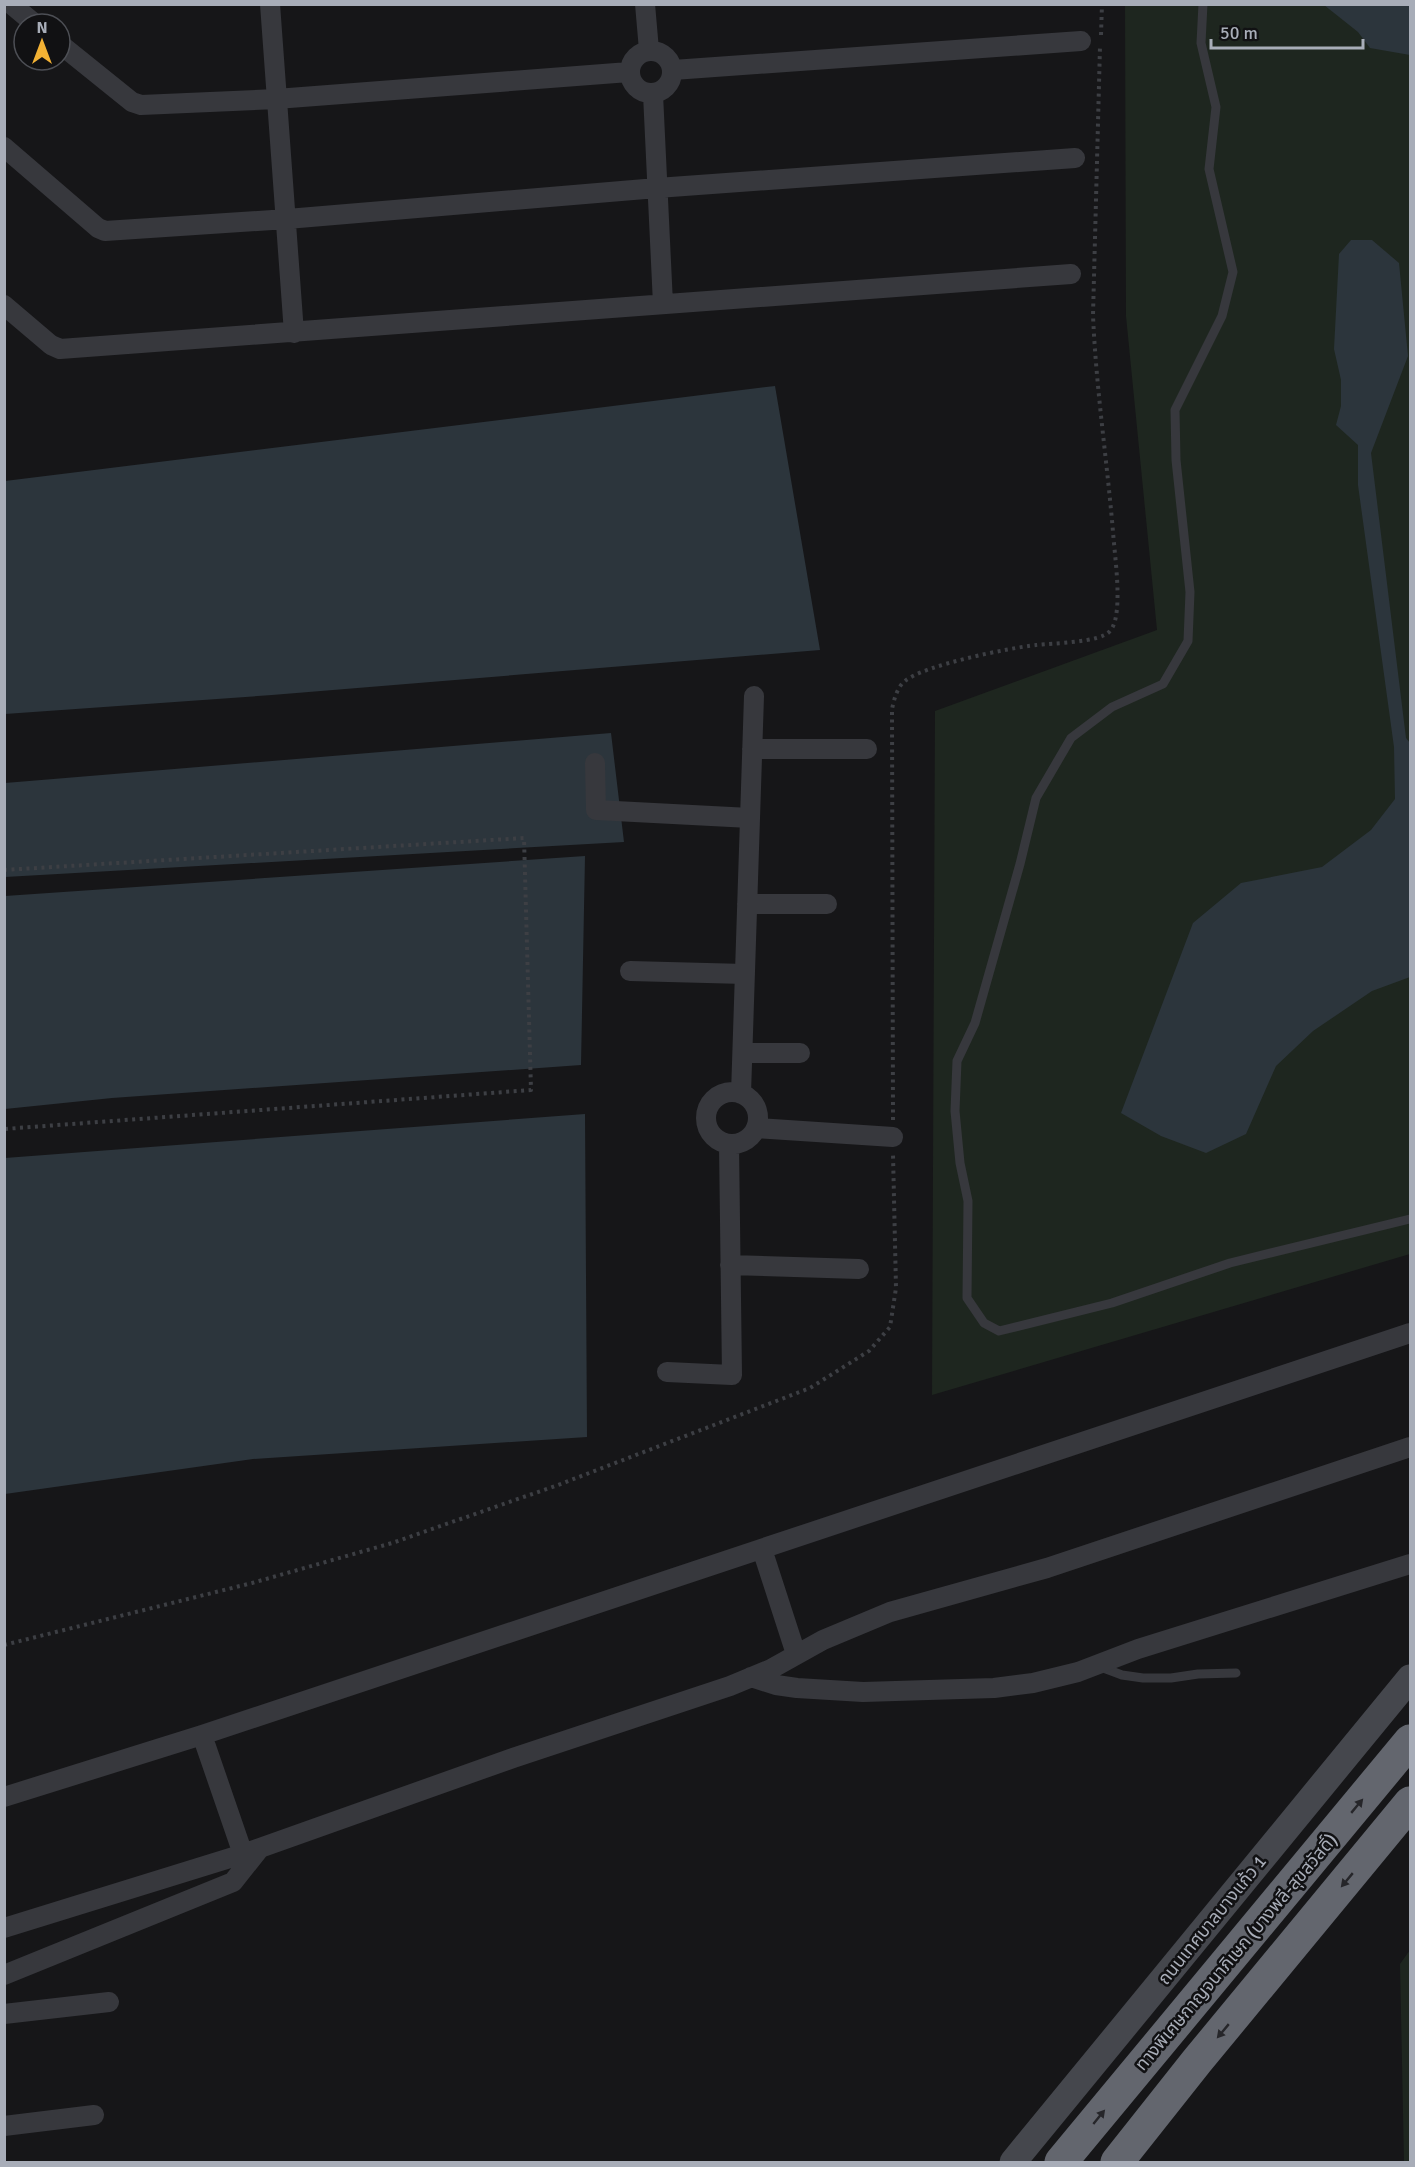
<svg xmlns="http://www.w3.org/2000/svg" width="1415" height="2167" viewBox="0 0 1415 2167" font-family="Signika,'Noto Sans Thai',sans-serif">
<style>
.green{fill:#1e261f}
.water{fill:#2c353c}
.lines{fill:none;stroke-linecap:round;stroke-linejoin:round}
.path{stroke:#3d3f44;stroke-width:4;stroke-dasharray:3 4.5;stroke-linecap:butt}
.service{stroke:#37383d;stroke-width:9}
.minor{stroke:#37383d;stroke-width:20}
.secondary{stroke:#45474d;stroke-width:27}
.motorway{stroke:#63666e;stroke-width:33}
.oneway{fill:#26262a}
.labels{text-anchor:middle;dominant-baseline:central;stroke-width:5;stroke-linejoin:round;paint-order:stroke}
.street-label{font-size:18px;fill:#a8adb8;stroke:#111113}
</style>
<rect width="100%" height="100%" fill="#161618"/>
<!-- green -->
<path class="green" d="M1125,5H1410V1254L932,1395L935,711L1157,630L1126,316Z
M1410,1950V2162H1404L1400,1964Z"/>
<!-- water -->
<path class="water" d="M1324,5H1410V55L1370,48L1358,32Z
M1351,240H1372L1399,263L1408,356L1371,453L1406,738L1410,743V977L1372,991L1313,1031L1276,1066L1246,1134L1206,1153L1161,1136L1121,1113L1193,923L1241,883L1322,867L1371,830L1395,799L1394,747L1358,485V445L1336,425L1341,406V380L1334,349L1339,254Z
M775,386L820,650L272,695L5,714V481Z
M611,733L624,842L5,877V783Z
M585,856L581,1065L112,1098L5,1109V896Z
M585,1114L587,1437L253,1459L5,1494V1158Z"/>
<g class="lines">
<!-- path -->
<path class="path" d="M1101,35L1102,4
M4,870L524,838L531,1090L4,1129
M893,1120L892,709C894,700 897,687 905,681C924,665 1009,648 1036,645C1052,643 1100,643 1110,631C1115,625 1116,617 1117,609C1119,585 1115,557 1113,532C1107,460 1096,388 1093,315L1100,46
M4,1645L252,1583L392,1543L558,1485L810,1388L869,1351L890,1327L896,1288L893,1154"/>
<!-- service -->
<path class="service" d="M1203,4L1201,43L1216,107L1209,169L1233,272L1222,316L1175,410L1176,460L1190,592L1188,641L1163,684L1112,707L1071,738L1036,798L1020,864L975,1023L957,1061L955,1111L960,1163L968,1201L967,1298L984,1323L999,1331L1112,1303L1230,1263L1410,1219
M1098,1666L1122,1675L1143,1678H1171L1198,1674L1236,1673"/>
<!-- minor -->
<path class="minor" d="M11,4L35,24
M270,4L294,333
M645,4L649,50
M60,44L132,102L141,105L276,99L629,72
M630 72a21 21 0 1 1 42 0a21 21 0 1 1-42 0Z
M673,70L1081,41
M653,94L663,304
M4,147L98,228L105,231L287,219L657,188L1075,158
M4,305L51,345L60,349L1071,274
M752,749H867
M595,763L596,810L750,818
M747,904H827
M630,971L745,974
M743,1053H800
M706 1118a26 26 0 1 1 52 0a26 26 0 1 1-52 0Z
M741,1094L754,696
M756,1128L893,1137
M730,1265L859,1269
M667,1372L732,1375L729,1144
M762,1549L796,1654
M751,1677L776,1685L797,1688L863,1692L994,1688L1033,1683L1078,1672L1138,1649L1410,1564
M202,1735L243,1854
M4,1797L202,1735L1410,1333
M4,1928L243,1854L513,1758L730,1686L771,1669L823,1640L890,1612L1047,1568L1410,1447
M4,1975L233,1882L260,1848
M4,2014L109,2002
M4,2126L94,2115"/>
<!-- secondary -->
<path class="secondary" d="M1013,2162L1410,1678"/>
<!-- motorway -->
<path class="motorway" d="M1061,2162L1410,1741
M1117,2162L1197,2061L1410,1803"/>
</g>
<!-- one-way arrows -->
<defs><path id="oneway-solid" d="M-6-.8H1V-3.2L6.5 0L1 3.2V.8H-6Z" transform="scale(1.5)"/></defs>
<g class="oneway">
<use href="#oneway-solid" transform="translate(1357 1806) rotate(-50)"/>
<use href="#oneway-solid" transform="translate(1347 1880) rotate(130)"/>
<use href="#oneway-solid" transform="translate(1223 2031) rotate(130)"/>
<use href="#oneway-solid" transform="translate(1099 2117) rotate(-51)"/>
</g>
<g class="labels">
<!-- street labels -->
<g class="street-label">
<text transform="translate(1212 1920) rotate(-51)">ถนนเทศบาลบางแก้ว 1</text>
<text transform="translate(1236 1952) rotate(-50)">ทางพิเศษกาญจนาภิเษก (บางพลี-สุขสวัสดิ์)</text>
</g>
</g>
<!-- border -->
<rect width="1415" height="2167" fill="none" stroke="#a8adb8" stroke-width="12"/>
<!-- north arrow -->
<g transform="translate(42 42)"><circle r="28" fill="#111113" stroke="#4d4f55" stroke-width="1.5"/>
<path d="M0-4.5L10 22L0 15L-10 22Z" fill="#f2b134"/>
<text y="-9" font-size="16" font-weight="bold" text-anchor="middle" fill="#a8adb8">N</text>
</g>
<!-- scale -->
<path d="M1211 39v9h152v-9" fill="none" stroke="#a8adb8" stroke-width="3"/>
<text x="1220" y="39" font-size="18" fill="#a8adb8" stroke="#111113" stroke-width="4.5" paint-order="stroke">50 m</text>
</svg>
